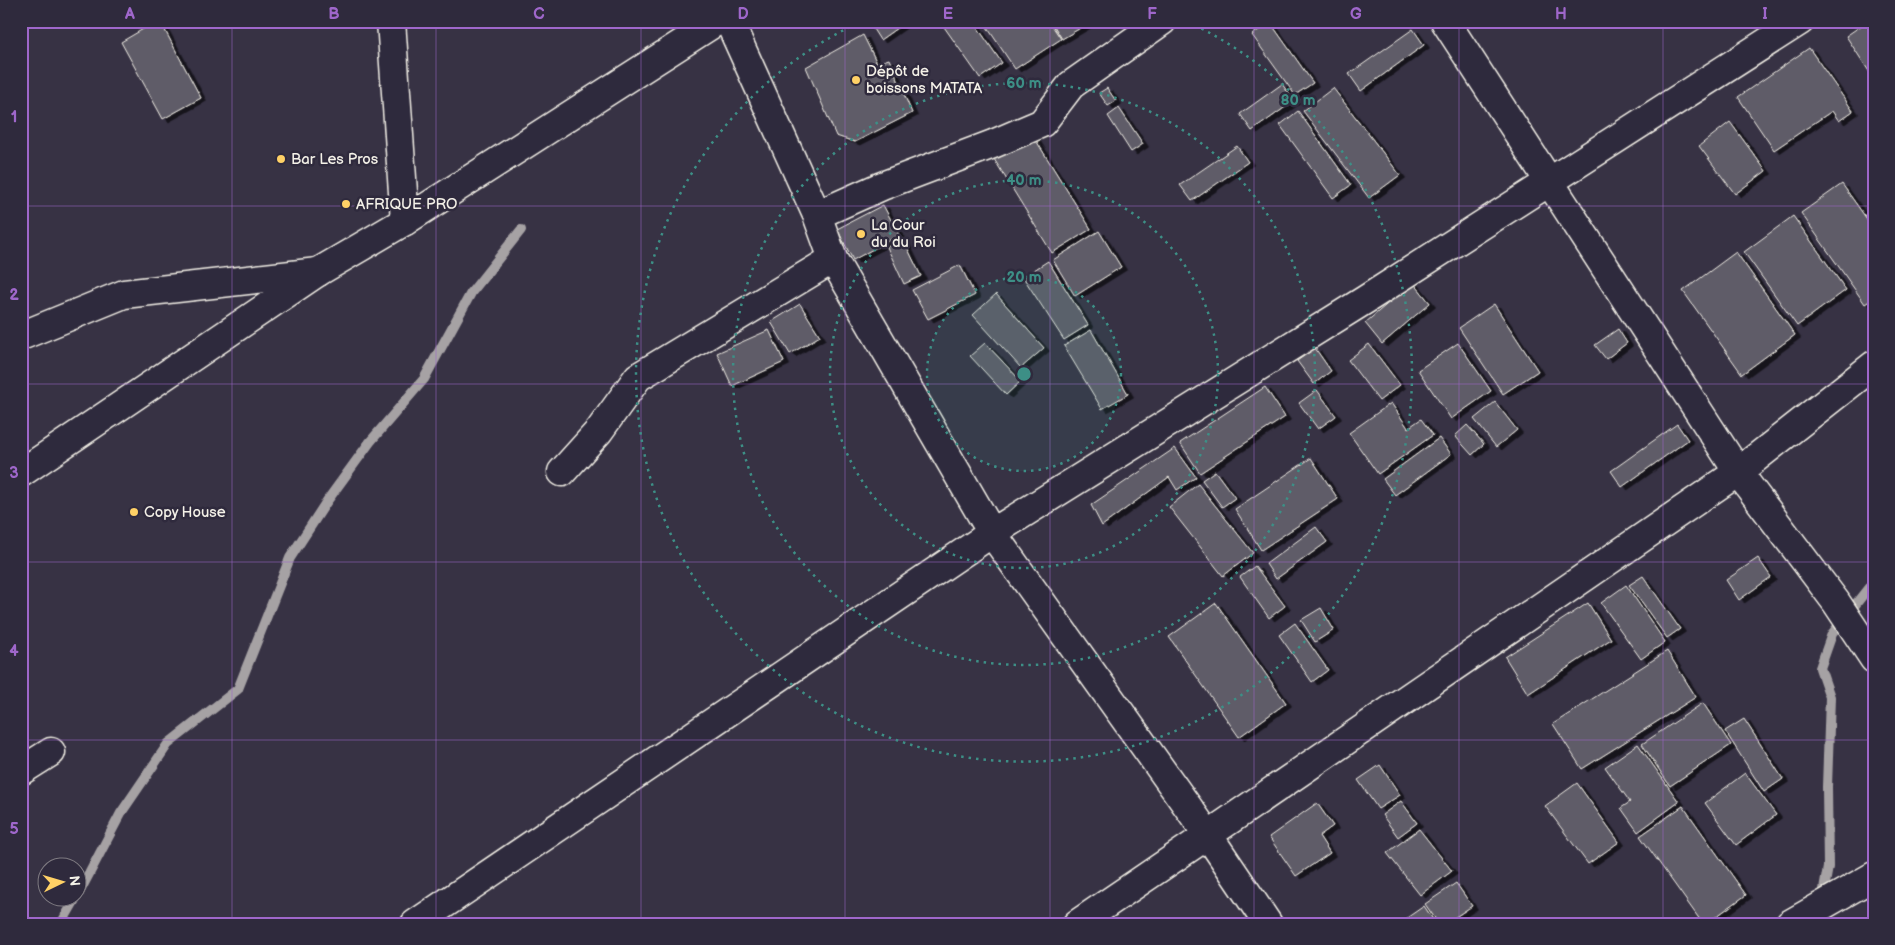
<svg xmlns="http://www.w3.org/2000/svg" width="1895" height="945" viewBox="0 0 1895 945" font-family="'Balsamiq Sans',sans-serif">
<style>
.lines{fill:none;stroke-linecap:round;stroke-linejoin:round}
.stream{stroke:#a6a2a4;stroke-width:10}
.building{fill:#5f5c67;stroke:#f4f1e8;filter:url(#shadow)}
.minor-casing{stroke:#f4f1e8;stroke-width:31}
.trunk-casing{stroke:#f4f1e8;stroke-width:31}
.minor{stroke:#2f2a3d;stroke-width:28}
.trunk{stroke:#2f2a3d;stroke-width:28}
.grid{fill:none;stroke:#9f67cb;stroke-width:1;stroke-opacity:0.55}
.ring{fill:none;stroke:#3d8f86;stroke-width:2.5;stroke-dasharray:2.5 5}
.poi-dot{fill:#ffd166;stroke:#2f2a3d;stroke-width:2}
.labels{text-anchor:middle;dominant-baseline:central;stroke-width:5;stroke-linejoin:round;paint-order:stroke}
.poi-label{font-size:15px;fill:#f4f1e8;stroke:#2f2a3d;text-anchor:start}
.centre{fill:#3d8f86;stroke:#2f2a3d;stroke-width:2.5}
.ring-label{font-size:15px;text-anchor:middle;font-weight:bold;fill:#3d8f86;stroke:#2f2a3d;stroke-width:5;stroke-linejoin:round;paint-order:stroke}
.neatline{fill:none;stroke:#9f67cb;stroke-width:2}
.grid-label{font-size:16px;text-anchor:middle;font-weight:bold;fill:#9f67cb}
</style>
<defs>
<filter id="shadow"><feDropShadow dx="5.5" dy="3" stdDeviation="0" flood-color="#0009"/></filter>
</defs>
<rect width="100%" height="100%" fill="#373244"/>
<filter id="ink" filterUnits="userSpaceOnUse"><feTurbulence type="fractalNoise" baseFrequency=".02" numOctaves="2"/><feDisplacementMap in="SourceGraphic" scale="10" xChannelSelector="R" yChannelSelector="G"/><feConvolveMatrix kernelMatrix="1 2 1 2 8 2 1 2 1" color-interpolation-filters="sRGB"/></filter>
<g filter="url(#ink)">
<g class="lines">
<!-- stream -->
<path class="stream" d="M78,895L121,813L168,744L238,689L290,558L327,501L370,442L424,379L471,293L521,230
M1822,901L1828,867L1827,787L1830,697L1820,668L1832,634L1874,581
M61,924L76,898"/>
</g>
<!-- building -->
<path class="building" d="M157,21H160L201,98L163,119L121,42Z
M868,21H907L880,40Z
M946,21H973L1002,63L980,78L942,24Z
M983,21H1049L1061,39L1015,69Z
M1051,21H1092L1062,39Z
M1868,21H1874V79L1846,36Z
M1270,22L1313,83L1295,95L1252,35Z
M1413,29L1424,45L1361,91L1349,74Z
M863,35L877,63L889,59L912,113L855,142L836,136L806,67Z
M1809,48L1853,111L1839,121L1832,111L1774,150L1738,97Z
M1282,84L1294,101L1252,131L1240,114Z
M1107,88L1116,101L1108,106L1099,93Z
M1333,88L1400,175L1369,198L1303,111Z
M1119,108L1143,144L1131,152L1108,116Z
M1298,111L1351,185L1333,198L1280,125Z
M1730,122L1766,171L1735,194L1699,146Z
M1032,134L1091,229L1052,253L994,159Z
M1237,146L1248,162L1192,201L1180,185Z
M1842,184L1874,229V298L1865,304L1801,213Z
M883,205L899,235L853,260L837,229Z
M1793,216L1846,290L1797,326L1744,252Z
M1099,231L1121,267L1075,296L1053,260Z
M903,239L921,276L904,284L887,247Z
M1736,252L1795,335L1742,374L1683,291Z
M1048,261L1088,325L1064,340L1023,277Z
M960,265L975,295L928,319L912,290Z
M1413,282L1430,303L1382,344L1365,323Z
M996,294L1044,348L1021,368L973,315Z
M800,304L820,336L790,354L771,322Z
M1494,304L1538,371L1503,394L1459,328Z
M1618,329L1627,343L1606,359L1595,345Z
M769,330L784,362L732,386L717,353Z
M1091,330L1128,394L1102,409L1064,346Z
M985,343L1021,381L1006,395L970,356Z
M1458,343L1491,391L1451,419L1418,370Z
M1369,344L1400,385L1379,401L1348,360Z
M1315,348L1331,371L1314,384L1297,361Z
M1265,387L1285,417L1200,473L1180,443Z
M1317,390L1336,416L1318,429L1299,403Z
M1495,402L1517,430L1496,447L1474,419Z
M1391,403L1408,428L1421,419L1433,435L1378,474L1349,433Z
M1677,424L1688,440L1622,487L1611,471Z
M1467,425L1484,444L1472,455L1455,436Z
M1439,438L1451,454L1395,495L1383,479Z
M1175,448L1196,477L1177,490L1169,477L1102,526L1091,505Z
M1311,458L1338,499L1261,550L1235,509Z
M1215,471L1235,498L1222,507L1202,480Z
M1198,484L1253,553L1223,576L1169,507Z
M1316,527L1327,542L1276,579L1266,564Z
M1758,558L1771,577L1739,600L1726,580Z
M1255,566L1285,606L1269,618L1240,577Z
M1643,576L1680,629L1667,638L1629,585Z
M1626,585L1665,642L1641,659L1601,603Z
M1216,603L1286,703L1239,737L1169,637Z
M1588,603L1611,639L1528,694L1505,657Z
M1321,608L1334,630L1315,642L1301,620Z
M1295,623L1328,670L1312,682L1279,635Z
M1667,651L1696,697L1582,769L1553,724Z
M1703,703L1731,745L1670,786L1642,744Z
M1744,719L1783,779L1764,792L1725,731Z
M1638,744L1679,802L1638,832L1621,808L1630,802L1605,767Z
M1380,765L1400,795L1378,809L1358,780Z
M1745,773L1776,815L1736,845L1705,803Z
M1577,783L1619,842L1588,864L1545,806Z
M1401,801L1417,823L1398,837L1382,815Z
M1317,803L1333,826L1319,836L1330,853L1296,876L1269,837Z
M1683,806L1746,895L1706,924H1703L1640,836Z
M1419,829L1452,871L1420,895L1387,853Z
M1456,883L1472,906L1445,924H1439L1425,904Z
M1424,906L1436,924H1398Z"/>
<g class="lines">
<defs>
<path id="minor" d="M391,21L405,221
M729,21L817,215L833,259L992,533L1208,835L1268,924
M1445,21L1738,472L1836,602L1874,659
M817,215L882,186L993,144L1042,123L1071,85L1162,21
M21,336L124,294L318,272
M562,472L599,431L638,377L833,259
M21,771L51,752
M415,924L992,533L1365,300L1800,21
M1077,924L1208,835L1738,472L1874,365
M1790,924L1874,876"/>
<path id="trunk" d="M21,473L318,272L405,221L717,21"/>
</defs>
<!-- minor casing -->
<use href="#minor" class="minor-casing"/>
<!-- trunk casing -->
<use href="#trunk" class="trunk-casing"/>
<!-- minor -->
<use href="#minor" class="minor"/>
<!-- trunk -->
<use href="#trunk" class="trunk"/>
</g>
</g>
<!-- grid -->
<path class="grid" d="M232,21V924M436,21V924M641,21V924M845,21V924M1050,21V924M1254,21V924M1459,21V924M1663,21V924M21,206H1874M21,384H1874M21,562H1874M21,740H1874"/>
<!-- distance rings -->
<circle cx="1024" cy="374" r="97" fill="#3d8f86" fill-opacity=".12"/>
<g class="ring">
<circle cx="1024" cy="374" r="97"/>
<circle cx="1024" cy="374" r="194"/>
<circle cx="1024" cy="374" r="291"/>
<path d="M1188 22A388 388 0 1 1 860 22"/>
</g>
<!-- markers -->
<g class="poi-dot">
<circle cx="856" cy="80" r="5"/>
<circle cx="281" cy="159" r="5"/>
<circle cx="346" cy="204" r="5"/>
<circle cx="861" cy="234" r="5"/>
<circle cx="134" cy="512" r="5"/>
</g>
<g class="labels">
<!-- poi labels -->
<g class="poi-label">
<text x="866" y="71">Dépôt de<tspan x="866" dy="17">boissons MATATA</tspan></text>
<text x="291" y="159">Bar Les Pros</text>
<text x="356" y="204">AFRIQUE PRO</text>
<text x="871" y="225">La Cour<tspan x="871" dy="17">du du Roi</tspan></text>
<text x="144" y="512">Copy House</text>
</g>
</g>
<circle cx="1024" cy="374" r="8" class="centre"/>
<g class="ring-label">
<text x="1024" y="88">60 m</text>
<text x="1298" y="105">80 m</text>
<text x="1024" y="185">40 m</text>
<text x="1024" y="282">20 m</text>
</g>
<!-- margin -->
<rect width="1895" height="945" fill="none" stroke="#2f2a3d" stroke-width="55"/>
<!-- north arrow -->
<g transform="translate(62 882) rotate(85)"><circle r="24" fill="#2f2a3d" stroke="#7e7a81"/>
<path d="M0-4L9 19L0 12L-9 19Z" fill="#ffd166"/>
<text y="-8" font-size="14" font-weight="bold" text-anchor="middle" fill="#f4f1e8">N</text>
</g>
<rect x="28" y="28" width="1840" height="890" class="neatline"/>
<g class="grid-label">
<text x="130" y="19">A</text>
<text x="334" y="19">B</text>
<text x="539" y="19">C</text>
<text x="743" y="19">D</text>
<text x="948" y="19">E</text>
<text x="1152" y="19">F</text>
<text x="1356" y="19">G</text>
<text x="1561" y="19">H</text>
<text x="1765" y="19">I</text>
<text x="14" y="122">1</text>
<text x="14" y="300">2</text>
<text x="14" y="478">3</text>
<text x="14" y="656">4</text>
<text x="14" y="834">5</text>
</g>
</svg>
